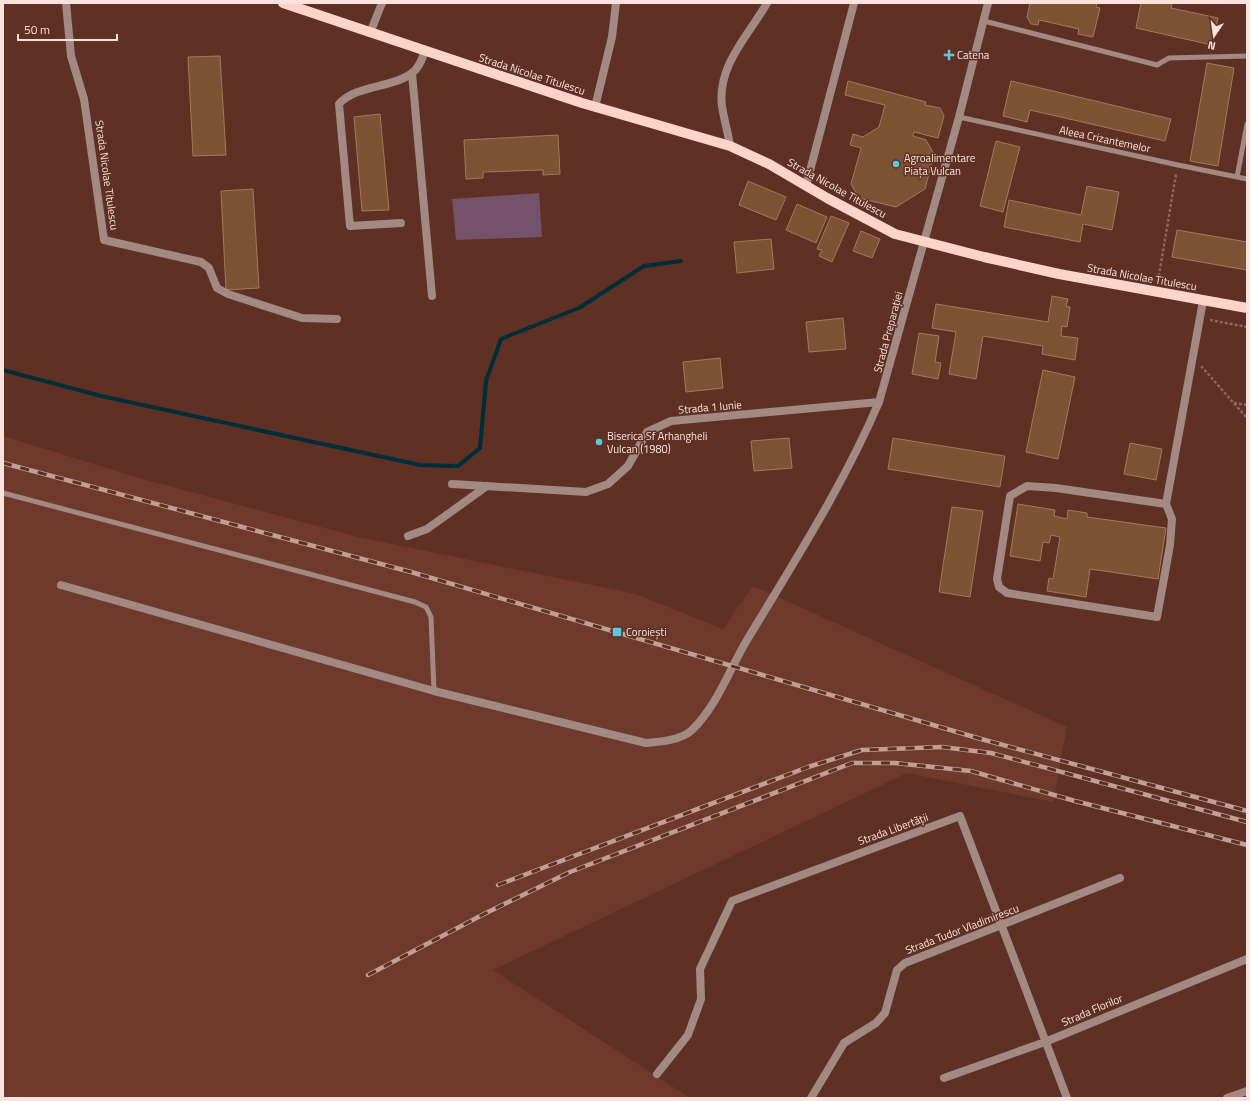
<svg xmlns="http://www.w3.org/2000/svg" width="1250" height="1101" viewBox="0 0 1250 1101" font-family="'Titillium Web',sans-serif">
<style>
.built{fill:#6f3a2c}
.green{fill:#74526c}
.lines{fill:none;stroke-linecap:round;stroke-linejoin:round}
.stream{stroke:#002e38;stroke-width:4}
.building{fill:#7d5335;stroke:#a6795a}
.path{stroke:#8e675c;stroke-width:2.5;stroke-dasharray:3 2;stroke-linecap:butt}
.service{stroke:#a28982;stroke-width:5}
.minor{stroke:#a28982;stroke-width:8}
.primary{stroke:#fdd4c9;stroke-width:10}
.rail-casing{stroke:#c09f97;stroke-width:4.5}
.rail{stroke:#5f3124;stroke-width:3;stroke-dasharray:9;stroke-linecap:butt}
.poi-dot{fill:#58c9e3;stroke:#5f3124;stroke-width:1.5}
.labels{text-anchor:middle;dominant-baseline:central;stroke-width:3;stroke-linejoin:round;paint-order:stroke}
.poi-label{font-size:11px;fill:#fbe2dc;stroke:#5f3124;text-anchor:start}
.street-label{font-size:11px;fill:#fbe2dc;stroke:#5f3124}
</style>
<rect width="100%" height="100%" fill="#5f3124"/>
<!-- built -->
<path class="built" d="M3,436L139,478L358,537L636,594L723,629L753,586L1067,727L1053,802L907,773L493,970L690,1098H3Z"/>
<!-- green -->
<path class="green" d="M539,193L542,237L456,240L452,199Z"/>
<g class="lines">
<!-- stream -->
<path class="stream" d="M3,370L101,396L420,465L458,466L480,448L486,381L501,339L579,308L644,266L681,261"/>
</g>
<!-- building -->
<path class="building" d="M1030,3H1097L1096,7L1100,8L1093,37L1078,34L1079,29L1039,20L1038,25L1031,24L1027,17Z
M1141,3H1172L1171,8L1218,18L1212,45L1136,28Z
M220,56L226,155L193,156L188,57Z
M1207,63L1234,68L1218,166L1190,161Z
M848,81L926,102L925,105L940,108L944,116L938,138L914,132L913,136L926,140L934,154L925,189L896,207L859,198L851,184L861,148L850,145L853,134L863,137L879,127L885,105L845,95Z
M1011,81L1171,119L1165,141L1030,110L1027,122L1003,116Z
M380,114L389,210L362,211L354,117Z
M558,135L560,174L543,175V170L483,172V178L466,179L464,140Z
M996,141L1020,147L1003,212L980,206Z
M748,181L786,197L776,220L739,205Z
M1087,186L1119,192L1112,230L1083,224L1080,242L1004,227L1009,200L1081,215Z
M253,189L259,288L226,290L221,191Z
M797,204L827,217L816,243L786,230Z
M831,216L849,223L832,262L819,256L822,250L817,249Z
M1177,230L1247,242V270L1172,257Z
M861,231L880,239L872,258L853,251Z
M771,239L774,269L737,273L734,242Z
M1052,296L1068,299L1066,306L1070,307L1067,327L1062,326L1061,336L1078,338L1075,360L1042,354L1043,346L983,336L976,379L949,374L956,332L932,328L936,304L1048,322Z
M843,318L846,349L809,352L806,322Z
M919,333L939,336L935,362L941,363L938,379L912,374Z
M720,358L723,388L686,392L683,362Z
M1043,370L1075,377L1058,459L1026,452Z
M789,438L792,468L754,471L751,441Z
M893,438L1005,456L1000,487L888,469Z
M1130,443L1162,449L1156,480L1124,474Z
M1018,504L1055,510L1054,516L1067,519L1068,510L1087,513V517L1166,528L1158,579L1090,569L1086,597L1047,591L1049,578L1053,579L1060,537L1051,535L1049,543L1043,542L1040,561L1010,556Z
M952,507L983,511L970,597L939,592Z"/>
<g class="lines">
<!-- path -->
<path class="path" d="M1158,281L1176,174
M1210,320L1247,327
M1201,366L1247,418
M1234,403L1247,405"/>
<!-- service -->
<path class="service" d="M984,21L1157,65L1169,58L1247,56
M959,117L1178,165L1247,179
M1237,177L1247,124
M3,493L415,602L426,607L431,617L434,691"/>
<!-- minor -->
<path class="minor" d="M66,3L71,56L84,99L104,240L201,262L209,268L217,288L228,294L302,318L337,319
M370,33L382,3
M412,73L432,296
M595,107L612,37L616,3
M730,146C728,132 724,120 722,106C717,65 749,35 767,3
M806,186L854,3
M401,223L350,226L339,104C355,85 393,88 412,73C419,68 422,59 425,51
M452,484L586,492L608,484L628,466L647,432L671,421L879,402
M1166,504L1056,488L1027,486L1010,496L997,579L999,587L1007,593L1157,617L1170,545L1172,519L1166,504L1203,301
M408,536L427,529L487,486
M61,585L434,691L646,743C660,742 682,740 692,730C717,706 729,670 747,640C794,562 843,486 879,402L959,117L988,3
M657,1074L688,1035L701,999L700,969L732,901L960,816L1067,1098
M944,1078L1045,1042L1247,959
M811,1098L844,1043L876,1023L885,1013L897,970L905,963L1120,878
M1227,1098L1247,1091"/>
<!-- primary -->
<path class="primary" d="M283,3L582,103L730,146L769,164L827,198L895,234L984,257L1059,274L1247,308"/>
<defs>
<path id="rail" d="M3,463L411,572L981,739L1247,811
M498,885L808,767L862,750L942,747L991,753L1247,822
M368,975L484,914L570,872L852,763H895L971,771L1075,801L1247,845"/>
</defs>
<!-- rail casing -->
<use href="#rail" class="rail-casing"/>
<!-- rail -->
<use href="#rail" class="rail"/>
</g>
<!-- markers -->
<g class="poi-dot">
<path d="M947 49h4v4h4v4h-4v4h-4v-4h-4v-4h4z"/>
<circle cx="896" cy="164" r="4"/>
<circle cx="599" cy="442" r="4"/>
<rect x="612" y="627" width="10" height="10" rx="2"/>
</g>
<g class="labels">
<!-- poi labels -->
<g class="poi-label">
<text x="957" y="55">Catena</text>
<text x="904" y="158">Agroalimentare<tspan x="904" dy="13">Piața Vulcan</tspan></text>
<text x="607" y="436">Biserica Sf Arhangheli<tspan x="607" dy="13">Vulcan (1980)</tspan></text>
<text x="626" y="632">Coroiești</text>
</g>
<!-- street labels -->
<g class="street-label">
<text transform="translate(532 74) rotate(18)">Strada Nicolae Titulescu</text>
<text transform="translate(1105 139) rotate(12)">Aleea Crizantemelor</text>
<text transform="translate(107 175) rotate(82)">Strada Nicolae Titulescu</text>
<text transform="translate(837 188) rotate(29)">Strada Nicolae Titulescu</text>
<text transform="translate(1142 277) rotate(10)">Strada Nicolae Titulescu</text>
<text transform="translate(888 332) rotate(-75)">Strada Preparației</text>
<text transform="translate(710 407) rotate(-5)">Strada 1 Iunie</text>
<text transform="translate(893 829) rotate(-20)">Strada Libertății</text>
<text transform="translate(962 929) rotate(-21)">Strada Tudor Vladimirescu</text>
<text transform="translate(1092 1010) rotate(-23)">Strada Florilor</text>
</g>
</g>
<!-- border -->
<rect width="1250" height="1101" fill="none" stroke="#fbe2dc" stroke-width="8"/>
<!-- north arrow -->
<g transform="translate(1214 36) rotate(193)" stroke="#5f3124" stroke-width="3" paint-order="stroke">
<path d="M0-3L7 15L0 10L-7 15Z" fill="#fbe2dc"/>
<text y="-6" font-size="11" font-weight="bold" text-anchor="middle" fill="#fbe2dc">N</text>
</g>
<!-- scale -->
<path d="M18 34v6h99v-6" fill="none" stroke="#fbe2dc" stroke-width="2"/>
<text x="24" y="34" font-size="12" fill="#fbe2dc" stroke="#5f3124" stroke-width="3" paint-order="stroke">50 m</text>
</svg>
